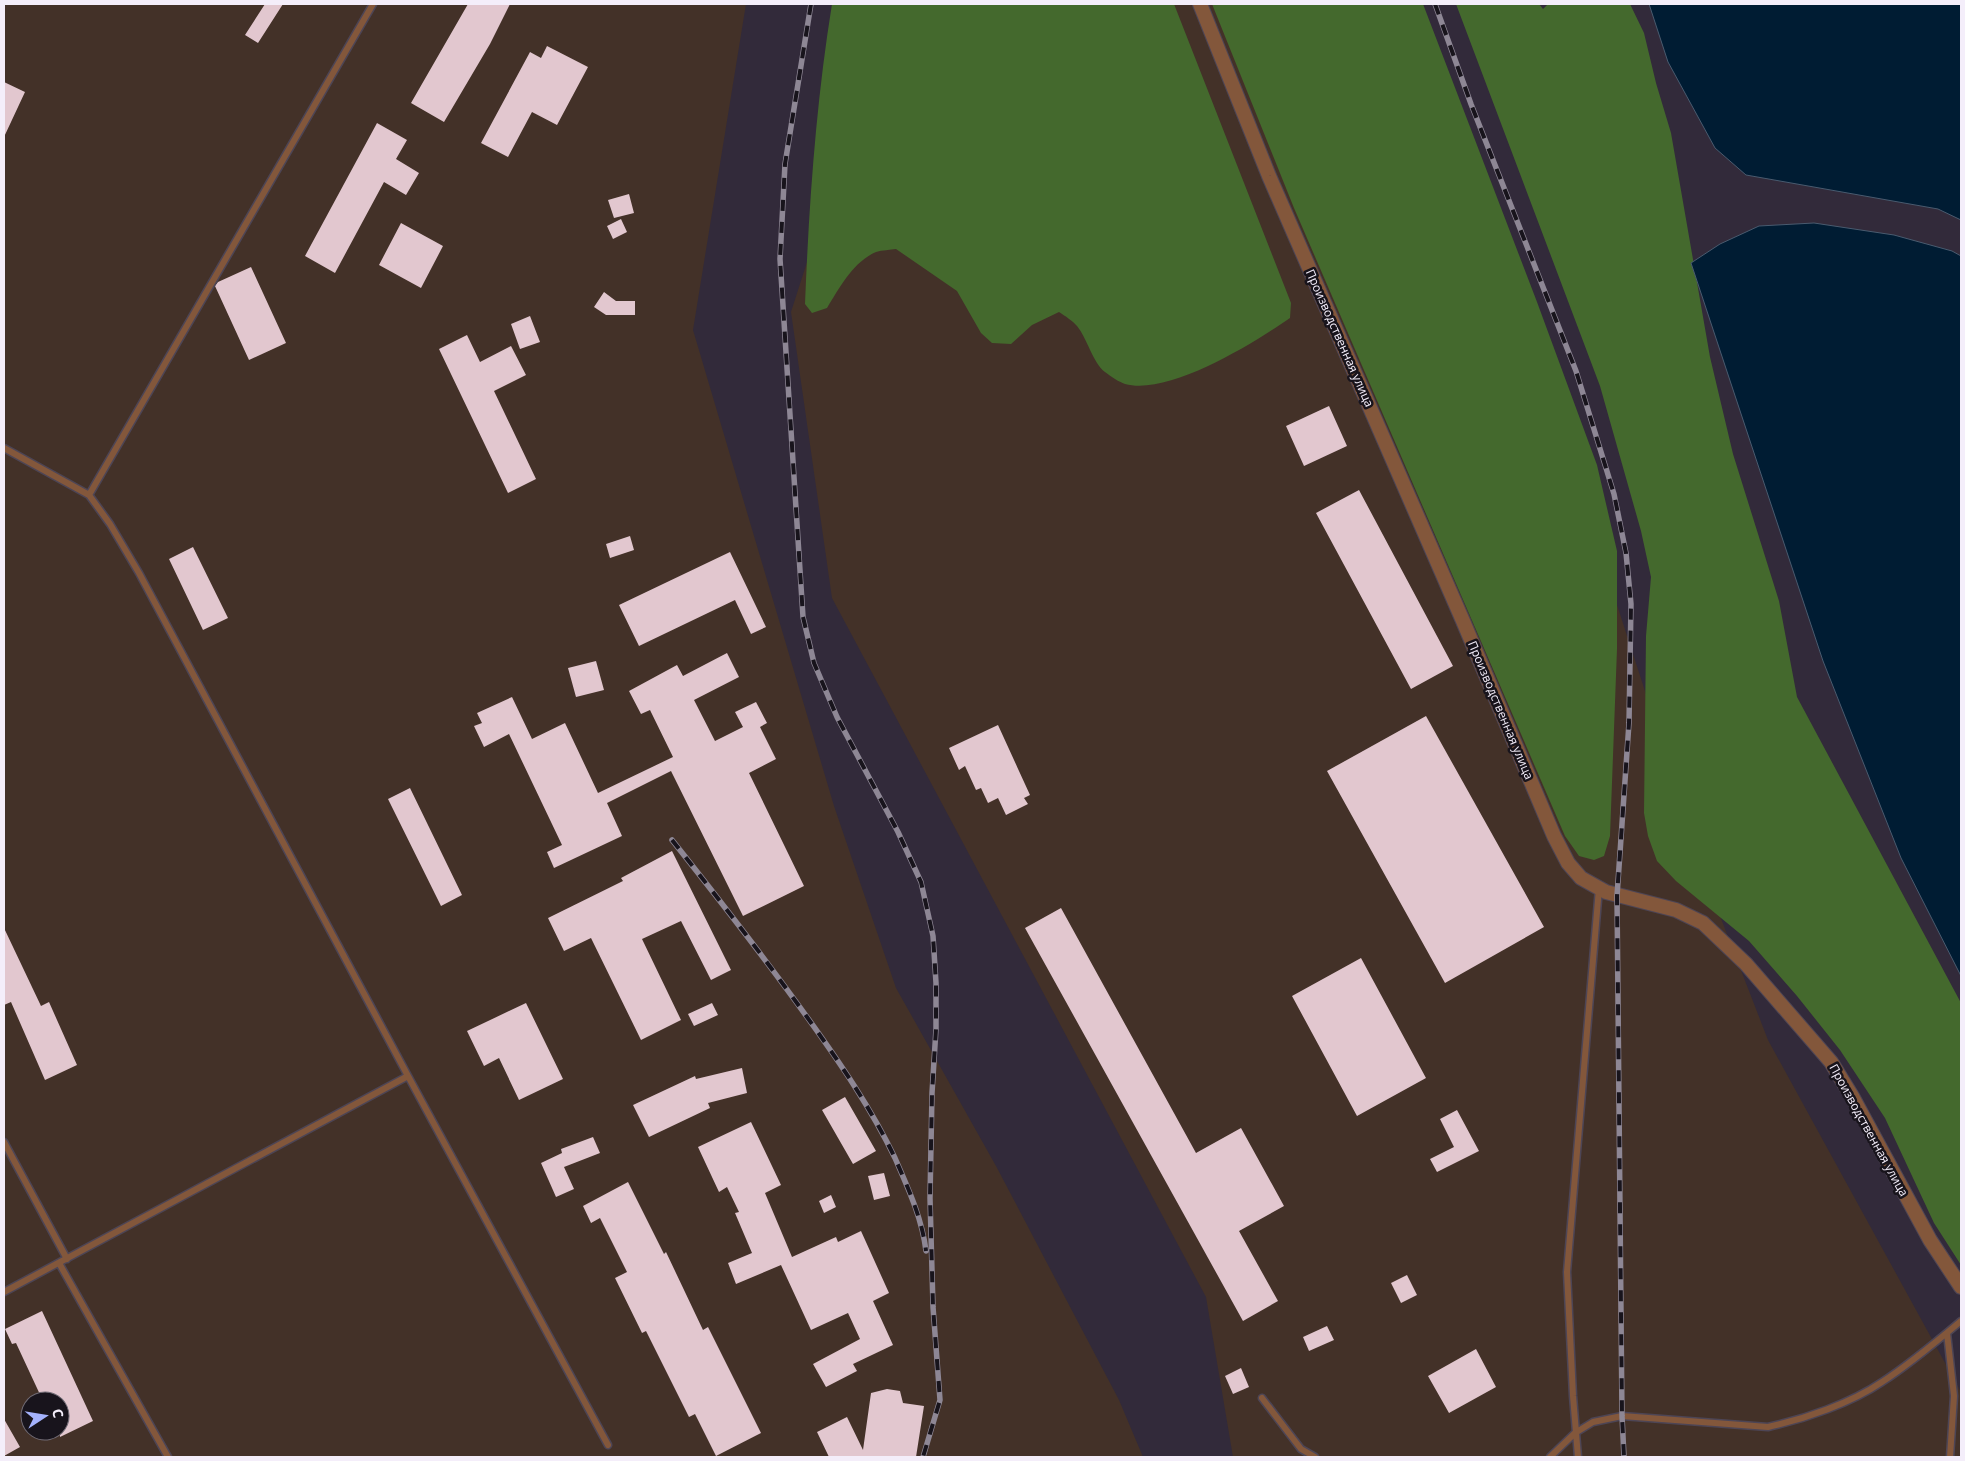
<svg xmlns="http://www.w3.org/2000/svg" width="1965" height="1461" viewBox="0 0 1965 1461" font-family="'Open Sans',sans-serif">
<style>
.industrial{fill:#433128;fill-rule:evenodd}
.forest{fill:#44692d}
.water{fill:#001c33;stroke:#495b6f}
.building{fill:#e2c7cf}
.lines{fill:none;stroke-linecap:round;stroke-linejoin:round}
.service-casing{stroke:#4d4555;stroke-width:9}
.tertiary-casing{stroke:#4d4555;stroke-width:16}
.service{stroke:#83573b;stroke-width:6}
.tertiary{stroke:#83573b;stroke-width:14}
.rail-casing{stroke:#8e8795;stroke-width:5.5}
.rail{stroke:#18141c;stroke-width:4;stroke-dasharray:11;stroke-linecap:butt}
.labels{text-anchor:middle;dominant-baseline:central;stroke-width:5;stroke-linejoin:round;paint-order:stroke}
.street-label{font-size:12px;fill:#f4eefa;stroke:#18141c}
</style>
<rect width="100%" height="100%" fill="#322a3a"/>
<!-- industrial -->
<path class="industrial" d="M4,4H746L693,330L834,806L896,988L996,1166L1119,1400L1143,1457H4ZM30,1401H60V1431H30Z
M876,4H1417L1606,571L1708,885L1768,1040L1961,1392V1457H1233L1206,1297L832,598L791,312L854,115Z"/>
<!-- forest -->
<path class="forest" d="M832,4H1174L1291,303L1290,318C1254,343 1169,396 1125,384C1119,382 1110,376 1105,372C1093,363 1087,338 1077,326C1073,321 1065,316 1059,312L1032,325L1011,344L992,343L981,333L957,291L896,249C890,250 882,250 876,252C853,262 840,287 827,308L812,313L805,304C809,204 816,103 832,4Z
M1212,4H1423L1537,302L1597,465L1617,551V649L1610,836L1604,856L1594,860L1579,856L1565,836L1294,208Z
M1456,4H1539L1543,9L1548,4H1630L1644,33L1656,83L1671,133L1710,357L1733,454L1779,601L1797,697L1961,1003V1265L1934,1223L1885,1118L1840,1050L1797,996L1749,941L1676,881L1657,861L1648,836L1644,813L1646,636L1651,577L1641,531L1600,386Z"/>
<!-- water -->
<path class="water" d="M1649,4H1961V220L1938,209L1746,175L1715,148L1668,62Z
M1814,223L1894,235L1952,251L1961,256V976L1901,858L1823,661L1691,263L1720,244L1759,226Z"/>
<!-- building -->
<path class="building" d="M265,4H283L258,43L245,35Z
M468,4H510L490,44L444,122L411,103Z
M547,46L588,67L557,125L532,112L508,157L481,143L530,52L541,58Z
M4,82L25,92L4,137Z
M377,123L407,140L396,159L419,173L406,195L384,182L335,273L305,256Z
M629,194L634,213L614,218L608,200Z
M621,219L627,232L613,239L607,226Z
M401,223L443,246L421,288L379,265Z
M251,267L286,343L249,360L215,286L218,282Z
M604,292L616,301H635V315H606L594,307Z
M530,316L540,342L520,349L511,324Z
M467,335L480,362L511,346L526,375L494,391L536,479L508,493L439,349Z
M1329,406L1347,446L1304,466L1286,426Z
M1359,490L1453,666L1411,689L1316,513Z
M630,536L634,550L610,558L606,544Z
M193,547L228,618L203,630L169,559Z
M730,552L766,627L751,634L735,600L639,646L619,605Z
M727,653L739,677L694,700L715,741L743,727L735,712L756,702L767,723L760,727L776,759L749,773L804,886L743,916L671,771L607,803L622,836L554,868L547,852L562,845L509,734L484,747L474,726L482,723L477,713L512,697L532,739L565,723L598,793L673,757L650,710L641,714L629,691L677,665L683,676Z
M596,661L604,690L576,697L568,668Z
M1426,716L1544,927L1445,983L1327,771Z
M998,725L1030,795L1024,798L1028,804L1006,815L998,798L988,803L981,788L976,790L965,766L959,770L949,748Z
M410,788L462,895L441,906L388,799Z
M672,851L731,970L711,980L681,921L642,939L681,1020L641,1040L591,938L564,951L548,918L623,881L621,878Z
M1061,908L1196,1153L1241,1128L1284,1206L1239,1231L1278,1301L1243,1321L1025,928Z
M4,928L41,1006L49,1002L77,1065L45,1080L11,1002L4,1005Z
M1361,958L1426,1078L1357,1116L1292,996Z
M526,1003L563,1079L519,1100L499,1058L484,1066L467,1031Z
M712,1003L718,1015L694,1026L688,1014Z
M742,1068L747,1093L708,1103L710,1108L649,1137L633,1105L695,1076L696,1079Z
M845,1097L876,1151L853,1164L822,1110Z
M1457,1110L1479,1151L1437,1172L1430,1159L1454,1147L1440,1119Z
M751,1122L781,1185L765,1193L792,1257L836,1237L838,1242L861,1231L889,1293L873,1301L893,1345L853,1364L857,1371L826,1387L813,1364L860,1339L848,1313L811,1330L781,1265L736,1284L728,1263L752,1253L735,1213L739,1212L727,1187L719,1192L698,1147Z
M593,1137L600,1153L564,1167L574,1189L556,1197L541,1163L562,1153L561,1149Z
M884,1173L890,1196L874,1200L868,1176Z
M628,1182L664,1254L666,1252L703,1330L708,1327L761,1433L716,1456L695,1414L689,1417L646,1331L642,1333L615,1278L627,1272L600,1218L591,1223L583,1206Z
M831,1195L836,1207L824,1213L819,1201Z
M1407,1275L1417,1295L1401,1303L1391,1283Z
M42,1311L93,1421L60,1437V1401H43L16,1343L12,1344L5,1329Z
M1327,1326L1334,1340L1309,1351L1303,1337Z
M1476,1349L1496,1387L1449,1413L1428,1376Z
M1241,1368L1249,1387L1233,1394L1225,1376Z
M887,1389L900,1391L903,1403L924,1406L916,1457H829L817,1432L847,1417L863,1450L871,1393Z
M4,1419L20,1447L4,1456Z"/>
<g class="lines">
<defs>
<path id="service" d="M4,448L89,495L110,524L139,573L408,1076L608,1445
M89,495L373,4
M4,1142L67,1259
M59,1263L168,1457
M4,1292L408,1076
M1947,1333L1954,1396L1950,1457
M1262,1398L1301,1449L1315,1457
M1550,1457L1575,1433L1593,1422L1622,1416L1768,1427C1805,1419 1851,1403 1882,1382C1910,1364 1936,1342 1961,1321
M1578,1457L1573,1396L1567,1272L1599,888"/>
<path id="tertiary" d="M1200,4L1269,176L1463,621L1554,836L1568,863L1581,878L1606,892L1676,910L1703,923L1746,964L1831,1062L1853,1098L1930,1240L1961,1287"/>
</defs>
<!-- service casing -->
<use href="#service" class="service-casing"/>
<!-- tertiary casing -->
<use href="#tertiary" class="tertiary-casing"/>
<!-- service -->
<use href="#service" class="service"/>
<!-- tertiary -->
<use href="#tertiary" class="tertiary"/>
<defs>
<path id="rail" d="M811,4L785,164L780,259L803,617L814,663L837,717L898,832L921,882L933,936L936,983V1029L932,1093L930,1198L933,1307L940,1400L923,1457
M1435,4L1471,104L1576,371L1614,494L1626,553L1631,604L1629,723L1617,896L1622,1416L1624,1457
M672,840C718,898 764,957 807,1017C840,1063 871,1108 895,1158C908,1188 922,1218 926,1251"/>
</defs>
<!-- rail casing -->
<use href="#rail" class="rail-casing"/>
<!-- rail -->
<use href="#rail" class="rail"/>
</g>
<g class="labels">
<!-- street labels -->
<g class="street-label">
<text transform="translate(1340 338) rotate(66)">Производственная улица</text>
<text transform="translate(1501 710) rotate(67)">Производственная улица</text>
<text transform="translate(1869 1130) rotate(61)">Производственная улица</text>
</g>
</g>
<!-- border -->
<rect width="1965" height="1461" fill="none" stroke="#f4eefa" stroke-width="10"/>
<!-- north arrow -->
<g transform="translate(45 1416) rotate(78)"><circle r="24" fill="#18141c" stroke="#706b75"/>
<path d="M0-4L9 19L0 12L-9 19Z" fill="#a4b2fc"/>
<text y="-8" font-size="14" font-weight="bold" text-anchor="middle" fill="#f4eefa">С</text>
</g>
</svg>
